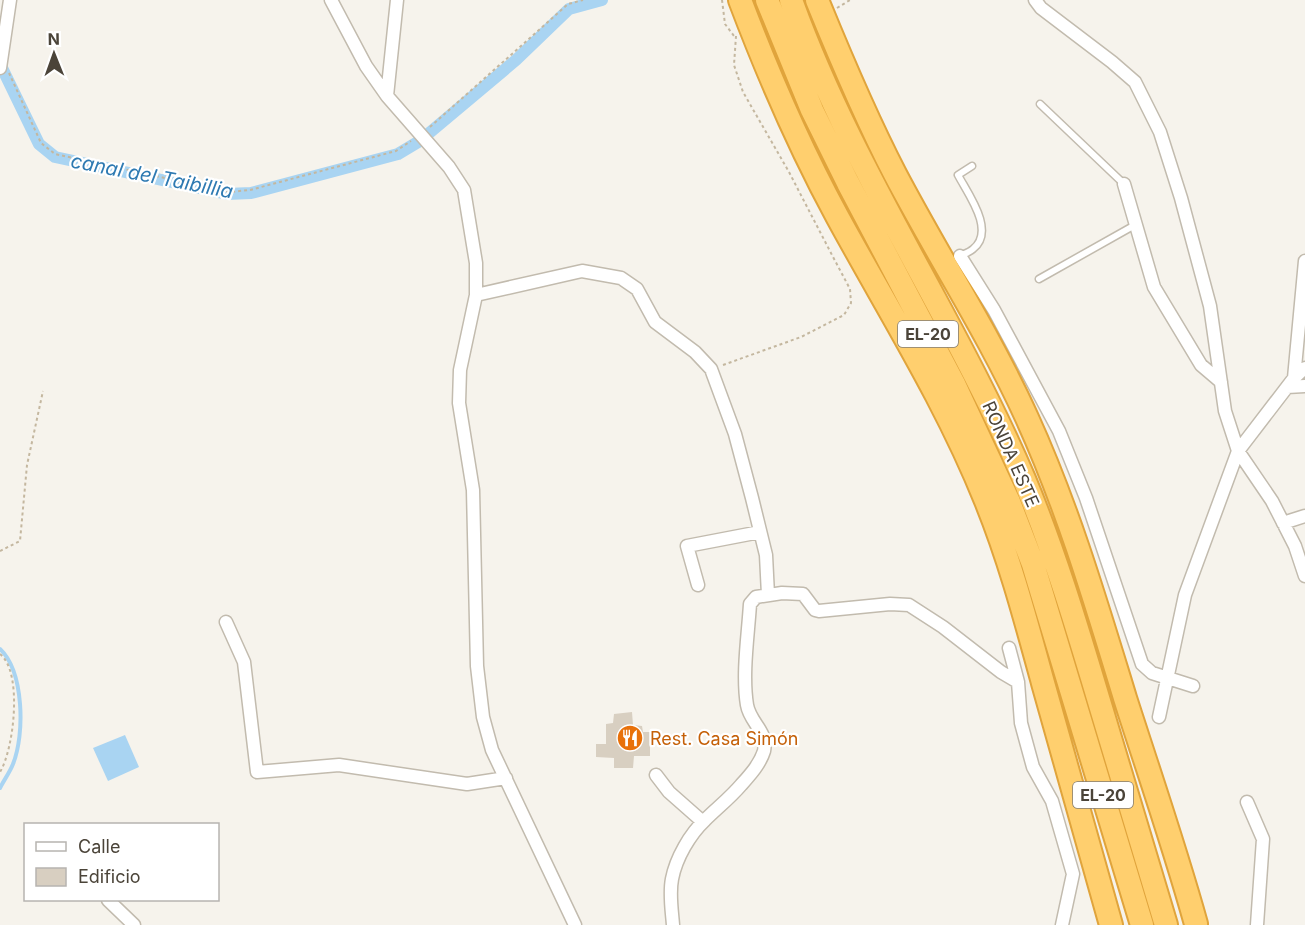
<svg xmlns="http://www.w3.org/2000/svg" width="1305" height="925" viewBox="0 0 1305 925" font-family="Inter,sans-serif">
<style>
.water{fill:#a9d4f2}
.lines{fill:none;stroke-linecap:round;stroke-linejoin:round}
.stream{stroke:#a9d4f2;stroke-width:4}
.canal{stroke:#a9d4f2;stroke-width:12}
.building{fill:#d8cfc1}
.lane-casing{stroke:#c2bbae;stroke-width:9}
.street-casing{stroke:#c2bbae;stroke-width:15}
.highway-casing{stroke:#e0a43c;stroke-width:26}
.path{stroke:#c4b79f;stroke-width:2;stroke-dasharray:3 3;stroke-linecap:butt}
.lane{stroke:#fff;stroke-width:6}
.street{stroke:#fff;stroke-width:12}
.highway{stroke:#ffcf6e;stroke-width:22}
.labels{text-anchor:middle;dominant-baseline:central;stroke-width:4.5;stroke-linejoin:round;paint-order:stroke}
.shield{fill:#fff;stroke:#817c74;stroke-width:1.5}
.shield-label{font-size:16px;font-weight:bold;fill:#4b4439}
.street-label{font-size:18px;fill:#4b4439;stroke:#fff}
.food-label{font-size:18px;fill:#c56008;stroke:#fff;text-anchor:start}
.water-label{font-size:20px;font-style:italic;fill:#2e7ab2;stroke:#fff}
</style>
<rect width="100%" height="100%" fill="#f6f3ec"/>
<!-- water -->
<path class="water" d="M125,735L139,767L108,781L93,748Z"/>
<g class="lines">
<!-- stream -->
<path class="stream" d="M0,649C24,672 25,734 13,764C10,772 4,780 0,788"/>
<!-- canal -->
<path class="canal" d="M2,68L39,144L55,157L227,194L251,193L398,154L418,142
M428,134L516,60L569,9L602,0"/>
</g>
<!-- building -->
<path class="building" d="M632,712L633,725L642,726L643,732H654L655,746L650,747V756H634L633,768H614V758L596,757V744H606V724L613,723L614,714Z"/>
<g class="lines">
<defs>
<path id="lane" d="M1040,104L1124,184
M960,256C964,254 970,252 973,249C996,231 968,194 958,175L972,166
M1039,279L1135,225"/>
<path id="street" d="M331,0L366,66L387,96L449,167L464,190L476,263V295L460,370L459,403L473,490L477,666L483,717L492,750L575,925
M1035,0L1041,8L1112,62L1135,82L1160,132L1181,198L1210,306L1225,411L1238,451L1272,501L1295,546L1305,576
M0,68L10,0
M387,96L397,0
M1124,184L1154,287L1201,365L1221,382
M960,256L994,310L1059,431L1086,498L1142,664L1152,673L1193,686
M476,295L582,271L621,278L637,289L655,322L695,352L711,369L735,434L752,498L766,555L768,595
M1294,378L1305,261
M1287,387L1305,386
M1283,523L1305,516
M698,585L687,546L760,532
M226,622L244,662L257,772L339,765L467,784L506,778
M1009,648L1018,682L1021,723L1033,767L1052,801L1073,874L1062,925
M1159,717L1185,595L1238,451L1294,378L1305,368
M656,775L669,792L703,822
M1247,802L1263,839L1257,925
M108,900L134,925
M673,925C672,911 669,894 672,879C676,858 690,834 705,820C717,808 730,798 741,785C750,775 760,764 764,751C768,731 750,723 747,705C742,674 748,636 750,604L756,597L782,593L803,594L815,610L819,611L890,604L909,605L943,627L1001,672L1018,682"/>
<path id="highway" d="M740,0C768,74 799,146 837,216C888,310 946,401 986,501C1010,560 1026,621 1043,683C1065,764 1089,844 1111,925
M767,0L812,110L848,183L954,384L1009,502L1033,564L1142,925
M791,0C851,168 954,316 1024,479C1055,553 1078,631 1101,708C1123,780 1144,853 1166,925
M817,0C841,59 866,118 895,174C938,256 989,334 1027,418C1068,508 1096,603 1125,698C1149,773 1175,848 1196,924"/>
</defs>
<!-- lane casing -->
<use href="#lane" class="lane-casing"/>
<!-- street casing -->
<use href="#street" class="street-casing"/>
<!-- highway casing -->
<use href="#highway" class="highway-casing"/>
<!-- path -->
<path class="path" d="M722,0L725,24L734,36
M837,8L850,0
M9,73L41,143L55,154L229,192L250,190L396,151L411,141
M430,127L568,4L583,0
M723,365L801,337L844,315L851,303L850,289L832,255L789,172L743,92L734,65L736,36
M0,551L20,541L27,465L43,391
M0,654C23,672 14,749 0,772"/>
<!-- lane -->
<use href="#lane" class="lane"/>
<!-- street -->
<use href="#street" class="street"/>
<!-- highway -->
<use href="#highway" class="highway"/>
</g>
<!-- icons -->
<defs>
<symbol id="restaurant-disc" viewBox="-11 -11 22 22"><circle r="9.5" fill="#e8710a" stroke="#fff"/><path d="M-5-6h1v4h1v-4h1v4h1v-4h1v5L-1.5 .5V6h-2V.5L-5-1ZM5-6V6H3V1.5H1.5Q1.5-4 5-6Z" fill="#fff"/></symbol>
</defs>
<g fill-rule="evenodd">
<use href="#restaurant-disc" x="615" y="723" width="30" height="30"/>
</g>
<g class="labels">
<!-- shield labels -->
<g class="shield">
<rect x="898" y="321" width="60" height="26" rx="4.5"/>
<rect x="1073" y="782" width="60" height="26" rx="4.5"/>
</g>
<g class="shield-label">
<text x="928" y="334">EL-20</text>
<text x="1103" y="795">EL-20</text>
</g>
<!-- street labels -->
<g class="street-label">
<text transform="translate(1011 454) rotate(66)">RONDA ESTE</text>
</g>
<!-- food labels -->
<g class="food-label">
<text x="650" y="738">Rest. Casa Simón</text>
</g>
<!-- water labels -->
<g class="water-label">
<text transform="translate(152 176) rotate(11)">canal del Taibillia</text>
</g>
</g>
<!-- legend -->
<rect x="24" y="823" width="195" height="78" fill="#ffffff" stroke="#b7b4b0" stroke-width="1.5"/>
<rect x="36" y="842" width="30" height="9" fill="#ffffff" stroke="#b7b4b0" stroke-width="1.5"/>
<text x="78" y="853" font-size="18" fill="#4b4439">Calle</text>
<rect x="36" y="868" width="30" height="18" fill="#d8cfc1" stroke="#b7b4b0" stroke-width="1.5"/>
<text x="78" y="883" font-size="18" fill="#4b4439">Edificio</text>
<!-- north arrow -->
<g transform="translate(54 54) rotate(359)" stroke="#ffffff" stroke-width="4.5" paint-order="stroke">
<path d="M0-4.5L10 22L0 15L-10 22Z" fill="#4b4439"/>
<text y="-9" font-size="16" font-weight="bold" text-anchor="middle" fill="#4b4439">N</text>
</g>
</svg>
